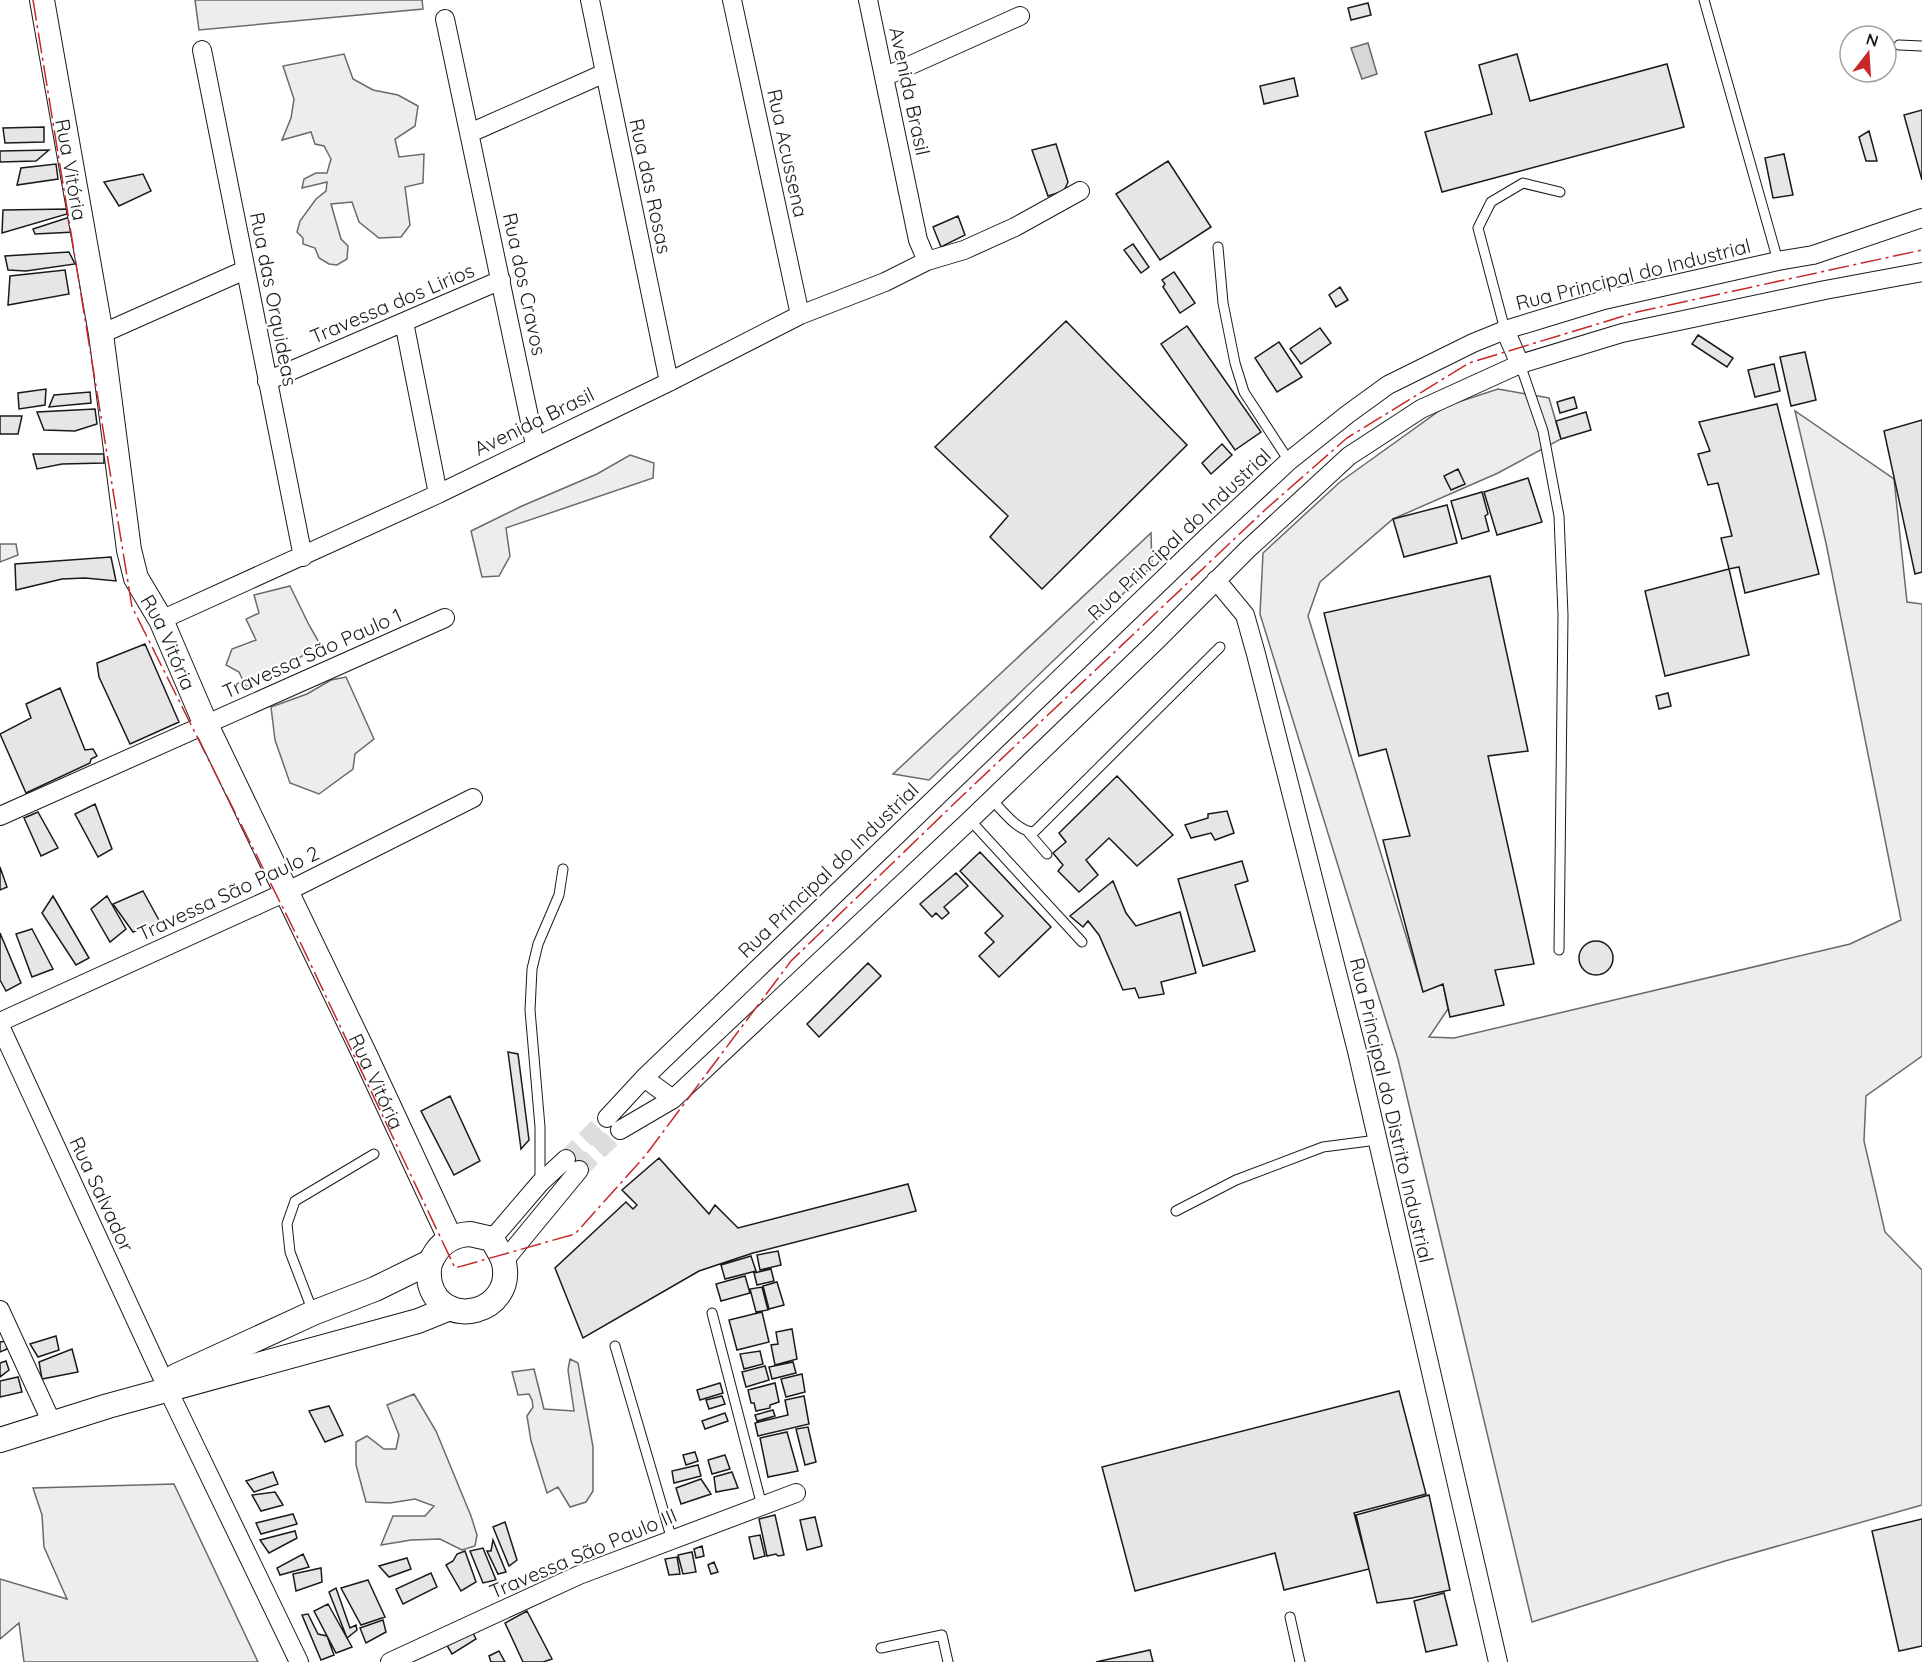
<svg xmlns="http://www.w3.org/2000/svg" width="1922" height="1662" viewBox="0 0 1922 1662" font-family="Quicksand,sans-serif">
<style>
.built{fill:#ededed;stroke:#6a6a6a;stroke-width:1.5}
.water{fill:#d7d7d7;stroke:#6a6a6a;stroke-width:1.5}
.building{fill:#e6e6e6;stroke:#1a1a1a;stroke-width:1.5}
.lines{fill:none;stroke-linecap:round;stroke-linejoin:round}
.street-tunnel{stroke:#ddd;stroke-width:18;stroke-dasharray:18 9;stroke-linecap:butt}
.lane-casing{stroke:#1a1a1a;stroke-width:11}
.street-casing{stroke:#1a1a1a;stroke-width:20}
.secondary-casing{stroke:#1a1a1a;stroke-width:26}
.lane{stroke:#fff;stroke-width:9}
.street{stroke:#fff;stroke-width:18}
.secondary{stroke:#fff;stroke-width:24}
.power{stroke:#c62828;stroke-width:1.5;stroke-dasharray:21 4.5 3 4.5;stroke-linecap:butt}
.labels{text-anchor:middle;dominant-baseline:central;stroke-width:4.5;stroke-linejoin:round;paint-order:stroke}
.street-label{font-size:20px;fill:#1a1a1a;stroke:#fff}
</style>
<rect width="100%" height="100%" fill="#fff"/>
<!-- built -->
<path class="built" d="M195,0H422L423,9L199,30Z
M344,54L353,79L373,90L398,95L418,106L415,126L395,139L399,157L424,154L423,183L405,187L410,225L401,237L379,238L359,222L352,202L331,204L341,239L348,246L347,259L337,265L329,264L319,258L315,248L303,244V238L297,232L300,221L316,199L326,191L327,182L302,188L304,179L316,173H327L331,159L324,146L315,144L311,132L282,140L291,118L294,99L283,66Z
M1498,389L1549,398L1561,439L1498,473L1393,519L1320,582L1308,616L1423,991L1443,984L1448,1009L1429,1037L1454,1038L1850,944L1901,920L1826,543L1795,411L1894,479L1907,602L1922,604V1056L1866,1096L1864,1141L1885,1232L1922,1270V1505L1725,1561L1532,1622L1398,1059L1260,614L1263,553L1340,482L1446,406Z
M630,455L654,463L653,478L506,528L510,556L499,576L482,577L471,531L522,506L597,474Z
M1151,533L1152,566L929,780L893,774Z
M0,544H16L18,555L0,562Z
M290,586L309,625L320,644L278,672L246,687L239,672L226,665L232,649L256,640L246,619L259,613L254,595Z
M346,677L374,739L355,754L353,769L319,794L290,783L275,740L271,707L307,694L331,680Z
M570,1359L578,1363L593,1447V1491L586,1502L570,1507L558,1487L547,1493L531,1441L527,1416L533,1407L532,1400L529,1394L518,1395L512,1372L534,1369L544,1409L574,1411L568,1370Z
M414,1394L436,1431L471,1516L477,1535L475,1546L462,1550L440,1539L411,1540L381,1545L393,1516H425L434,1506L415,1499L390,1503L366,1502L356,1465V1442L367,1436L384,1449H396L399,1435L387,1405Z
M174,1484L258,1662H24L19,1623L0,1639V1579L67,1599L44,1547L42,1515L33,1488Z"/>
<!-- water -->
<path class="water" d="M1368,43L1377,74L1362,79L1351,48Z"/>
<!-- building -->
<path class="building" d="M1368,3L1371,15L1351,20L1348,8Z
M1517,54L1530,101L1667,64L1684,127L1442,192L1425,132L1492,114L1479,65Z
M1294,78L1298,96L1264,104L1260,86Z
M1922,110V180L1904,115Z
M44,127V142L5,143L3,128Z
M1869,131L1877,161H1866L1859,137Z
M1056,144L1068,182L1064,191L1048,196L1032,150Z
M49,150L36,161L0,162V151Z
M1784,154L1793,195L1773,198L1765,158Z
M1168,161L1211,227L1160,260L1116,194Z
M56,164L58,179L17,185L21,168Z
M143,174L151,191L119,206L104,182Z
M69,209L67,214L2,233L3,210Z
M73,216L75,232L35,234L33,229Z
M958,216L965,235L941,247L933,227Z
M1133,244L1149,267L1141,273L1124,250Z
M69,252L75,264L26,271L8,270L5,256Z
M65,270L69,294L8,305L10,276Z
M1174,272L1195,303L1180,313L1163,287L1165,284L1162,280Z
M1340,287L1348,300L1336,307L1329,295Z
M1066,321L1187,445L1042,589L990,537L1008,516L935,447Z
M1187,326L1261,432L1235,450L1161,344Z
M1320,328L1331,343L1301,364L1290,349Z
M1698,335L1733,358L1727,367L1692,344Z
M1279,342L1302,377L1277,392L1255,358Z
M1805,352L1816,400L1791,406L1780,357Z
M1774,364L1780,391L1755,397L1748,370Z
M46,389L45,405L19,409L18,393Z
M90,392L91,403L49,407L54,395Z
M1574,397L1577,408L1560,413L1557,402Z
M1777,404L1819,574L1745,593L1739,567L1729,569L1721,538L1732,536L1718,483L1708,485L1698,454L1710,451L1699,422Z
M95,409L97,424L75,431L44,430L37,412Z
M1586,412L1591,430L1561,439L1556,421Z
M0,416H22L18,434H0Z
M1922,420V572L1915,574L1884,431Z
M1222,444L1232,455L1211,474L1202,463Z
M33,454H104V463L62,464L37,469Z
M1458,469L1465,484L1451,490L1444,476Z
M1528,478L1542,522L1497,535L1484,492Z
M1482,492L1488,514L1485,516L1489,531L1462,539L1451,501Z
M1447,505L1457,543L1404,557L1393,519Z
M111,557L116,581L85,578L62,579L16,590L15,564Z
M1729,569L1749,655L1665,676L1645,591Z
M1490,576L1528,751L1488,756L1534,964L1495,970L1504,1005L1450,1017L1443,984L1423,992L1383,840L1410,836L1386,749L1359,756L1324,613Z
M145,644L179,722L130,744L99,677L97,663Z
M60,688L85,750L93,749L97,756L91,759L90,763L26,793L0,734L31,718L26,704Z
M1668,693L1671,706L1659,709L1656,696Z
M1117,776L1173,835L1137,866L1109,838L1086,860L1098,875L1079,892L1058,871L1063,865L1053,853L1066,842L1059,833Z
M95,804L112,849L98,857L75,814Z
M1227,811L1234,833L1215,840L1211,833L1191,838L1185,825L1208,818V814Z
M38,812L58,848L41,856L24,818Z
M980,852L1051,927L999,977L979,956L994,942L985,933L1003,916L960,871Z
M1242,861L1248,881L1235,885L1255,951L1203,966L1178,879Z
M0,867L7,887L0,890Z
M956,873L968,886L944,907L949,913L942,919L936,913L932,917L920,904Z
M1113,881L1126,913L1136,926L1180,912L1196,973L1161,982L1164,994L1139,998L1135,988L1123,990L1099,935L1088,921L1083,927L1070,916Z
M143,891L160,922L133,932L113,904Z
M53,896L89,958L76,965L42,913Z
M107,896L126,929L110,942L91,909Z
M32,929L53,969L32,977L16,934Z
M0,933L21,983L6,991L0,980Z
M1579 958a17 17 0 1 1 34 0a17 17 0 1 1-34 0Z
M868,963L881,976L819,1037L807,1024Z
M508,1052L518,1054L529,1140L521,1149Z
M450,1096L480,1161L454,1175L421,1111Z
M659,1158L709,1214L715,1205L738,1228L908,1184L916,1211L753,1253L699,1271L583,1338L555,1268L626,1202L633,1209L637,1205L622,1190Z
M778,1251L781,1265L760,1270L757,1255Z
M751,1256L756,1271L725,1279L721,1265Z
M771,1269L774,1281L757,1285L754,1273Z
M745,1276L750,1293L721,1301L716,1284Z
M777,1282L784,1305L769,1309L763,1286Z
M762,1287L768,1310L756,1312L750,1289Z
M762,1312L769,1342L737,1350L729,1320Z
M792,1329L797,1359L775,1365L771,1345L778,1344L776,1332Z
M56,1336L59,1350L38,1357L30,1344Z
M6,1341L7,1349L0,1352V1342Z
M72,1349L78,1372L42,1379L39,1362Z
M760,1351L763,1364L744,1369L740,1354Z
M6,1361L9,1370L0,1377V1363Z
M793,1362L796,1373L772,1379L769,1367Z
M765,1366L769,1380L746,1387L742,1372Z
M802,1374L805,1392L786,1397L781,1379Z
M18,1377L22,1392L0,1397V1381Z
M720,1383L723,1393L700,1400L697,1390Z
M775,1383L779,1402L770,1405V1408L756,1411L754,1403H751L748,1390Z
M1399,1391L1426,1494L1354,1513L1369,1569L1284,1590L1275,1553L1135,1591L1102,1467Z
M722,1396L725,1404L709,1409L706,1400Z
M804,1396L809,1424L758,1436L755,1423L788,1415L785,1400Z
M329,1406L343,1435L325,1442L309,1411Z
M773,1410L775,1416L757,1421L755,1415Z
M725,1413L728,1421L705,1429L702,1421Z
M808,1427L816,1462L805,1465L796,1429Z
M787,1432L798,1471L768,1477L760,1438Z
M695,1452L698,1461L686,1465L683,1455Z
M725,1455L730,1469L712,1474L708,1460Z
M698,1465L701,1476L674,1483L672,1471Z
M273,1472L278,1484L254,1492L246,1481Z
M732,1472L738,1488L716,1492L714,1477Z
M701,1479L711,1494L681,1504L676,1488Z
M275,1492L283,1505L261,1511L252,1495Z
M1429,1495L1450,1590L1412,1598L1377,1603L1356,1515Z
M293,1514L297,1524L261,1534L256,1523Z
M775,1515L784,1555L778,1556L776,1554L767,1556L759,1519Z
M815,1517L822,1546L807,1550L800,1520Z
M1922,1519V1646L1899,1651L1872,1531Z
M505,1522L517,1560L509,1566L493,1527Z
M295,1531L297,1538L269,1553L260,1540Z
M760,1535L765,1556L754,1559L749,1537Z
M493,1540L506,1572L498,1574L487,1551H491Z
M702,1546L704,1556L696,1558L694,1549Z
M483,1548L496,1580L483,1583L470,1551Z
M465,1551L476,1582L461,1591L446,1565L453,1561L457,1554Z
M692,1552L696,1572L683,1574L678,1555Z
M303,1554L309,1567L280,1575L277,1568Z
M677,1557L680,1574L669,1575L665,1559Z
M407,1558L411,1569L389,1577L379,1566Z
M714,1562L718,1572L711,1574L708,1565Z
M321,1568L322,1582L296,1591L293,1574Z
M431,1573L437,1587L403,1604L396,1589Z
M368,1580L385,1617L361,1625L341,1588Z
M336,1588L350,1628L356,1625L357,1630L347,1638L329,1592Z
M1444,1593L1457,1645L1426,1652L1414,1601Z
M328,1604L347,1638L352,1647L336,1653L314,1611Z
M527,1611L552,1659L543,1662H523L505,1623Z
M308,1614L318,1634L327,1636L334,1655L321,1660L302,1615Z
M383,1620L386,1632L366,1643L360,1628Z
M472,1631L476,1639L452,1654L445,1642Z
M1150,1650L1153,1662H1096Z
M499,1651L505,1662H491L489,1656Z"/>
<g class="lines">
<!-- street-tunnel -->
<path class="street-tunnel" d="M566,1159L607,1118
M579,1170L620,1130"/>
<defs>
<path id="lane" d="M1704,0L1778,261
M1899,45L1922,46
M1218,247L1223,303L1235,363L1244,392L1289,461
M1505,330L1478,228L1491,202L1523,183L1560,192
M1520,364L1543,431L1559,516L1563,615L1559,950
M992,800C1002,810 1018,832 1034,832L1220,647
M970,820L1082,942
M1028,832L1047,854
M540,1181V1127L530,1010L532,969L538,944L559,895L563,869
M1176,1211L1236,1180L1323,1147L1377,1140
M313,1312L290,1252L287,1224L295,1201L374,1154
M712,1313L762,1506
M615,1346L672,1540
M1290,1617L1300,1662
M881,1648L942,1635L948,1662"/>
<path id="street" d="M590,0L669,382
M732,0L800,315
M868,0L918,240L927,261
M445,19L535,445
M202,50L303,557
M884,77L1020,16
M470,133L605,73
M404,322L438,494
M1505,330L1520,364
M101,334L245,270
M267,381L501,280
M1216,580L1245,615L1256,654L1357,1051L1498,1662
M161,620L438,494L669,382L800,315L885,282L927,261L964,250L1015,227L1080,191
M0,816L445,618
M0,1022L286,892L473,798
M0,1026L164,1381
M644,1078L673,1099
M607,1118L644,1078L1207,537L1289,461L1348,414L1388,385L1473,343L1505,330L1604,300L1778,261L1813,255L1922,218
M620,1130L673,1099L970,820L1155,642L1248,549L1349,456L1421,409L1520,364L1622,333L1825,290L1922,272
M492,1239L540,1183L566,1159
M504,1261L579,1170
M0,1310L52,1423
M168,1390L299,1662
M390,1662L579,1575L796,1493"/>
<g id="secondary">
<path id="s1" d="M42,0L101,334L129,550L136,578L161,620L206,725L363,1051L450,1238"/>
<path d="M470,1234L492,1239C496,1247 502,1255 504,1263C515,1313 443,1331 430,1284C428,1274 428,1265 433,1257C441,1242 453,1235 470,1234Z"/>
<path d="M176,1376L313,1313L375,1289L430,1262"/>
<path d="M0,1440L108,1406L418,1321L450,1308"/>
</g>
</defs>
<!-- lane casing -->
<use href="#lane" class="lane-casing"/>
<!-- street casing -->
<use href="#street" class="street-casing"/>
<!-- secondary casing -->
<use href="#secondary" class="secondary-casing"/>
<!-- lane -->
<use href="#lane" class="lane"/>
<!-- street -->
<use href="#street" class="street"/>
<!-- secondary -->
<use href="#secondary" class="secondary"/>
<!-- power -->
<path class="power" d="M33,0L132,607L302,946L455,1268L575,1234L645,1156L791,961L960,798L1266,509L1347,438L1469,363L1637,312L1922,250"/>
</g>
<g class="labels">
<!-- street labels -->
<g class="street-label">
<text transform="translate(910 91) rotate(78)">Avenida Brasil</text>
<text transform="translate(788 153) rotate(78)">Rua Acussena</text>
<text stroke="none"><textPath href="#s1" startOffset="172">Rua Vitória</textPath></text>
<text transform="translate(651 186) rotate(78)">Rua das Rosas</text>
<text transform="translate(1633 274) rotate(-14)">Rua Principal do Industrial</text>
<text transform="translate(525 284) rotate(78)">Rua dos Cravos</text>
<text transform="translate(274 299) rotate(79)">Rua das Orquideas</text>
<text transform="translate(392 303) rotate(-23)">Travessa dos Lirios</text>
<text transform="translate(534 421) rotate(-26)">Avenida Brasil</text>
<text transform="translate(1179 534) rotate(-43)">Rua Principal do Industrial</text>
<text stroke="none"><textPath href="#s1" startOffset="658">Rua Vitória</textPath></text>
<text transform="translate(312 653) rotate(-24)">Travessa São Paulo 1</text>
<text transform="translate(828 870) rotate(-44)">Rua Principal do Industrial</text>
<text transform="translate(228 893) rotate(-25)">Travessa São Paulo 2</text>
<text stroke="none"><textPath href="#s1" startOffset="1144">Rua Vitória</textPath></text>
<text transform="translate(1392 1110) rotate(77)">Rua Principal do Distrito Industrial</text>
<text transform="translate(102 1194) rotate(65)">Rua Salvador</text>
<text transform="translate(583 1553) rotate(-23)">Travessa São Paulo III</text>
</g>
</g>
<!-- north arrow -->
<g transform="translate(1868 54) rotate(17)"><circle r="28" fill="#ffffff" stroke="#a3a3a3" stroke-width="1.5"/>
<path d="M0-4.5L10 22L0 15L-10 22Z" fill="#c62828"/>
<text y="-9" font-size="16" font-weight="bold" text-anchor="middle" fill="#1a1a1a">N</text>
</g>
</svg>
